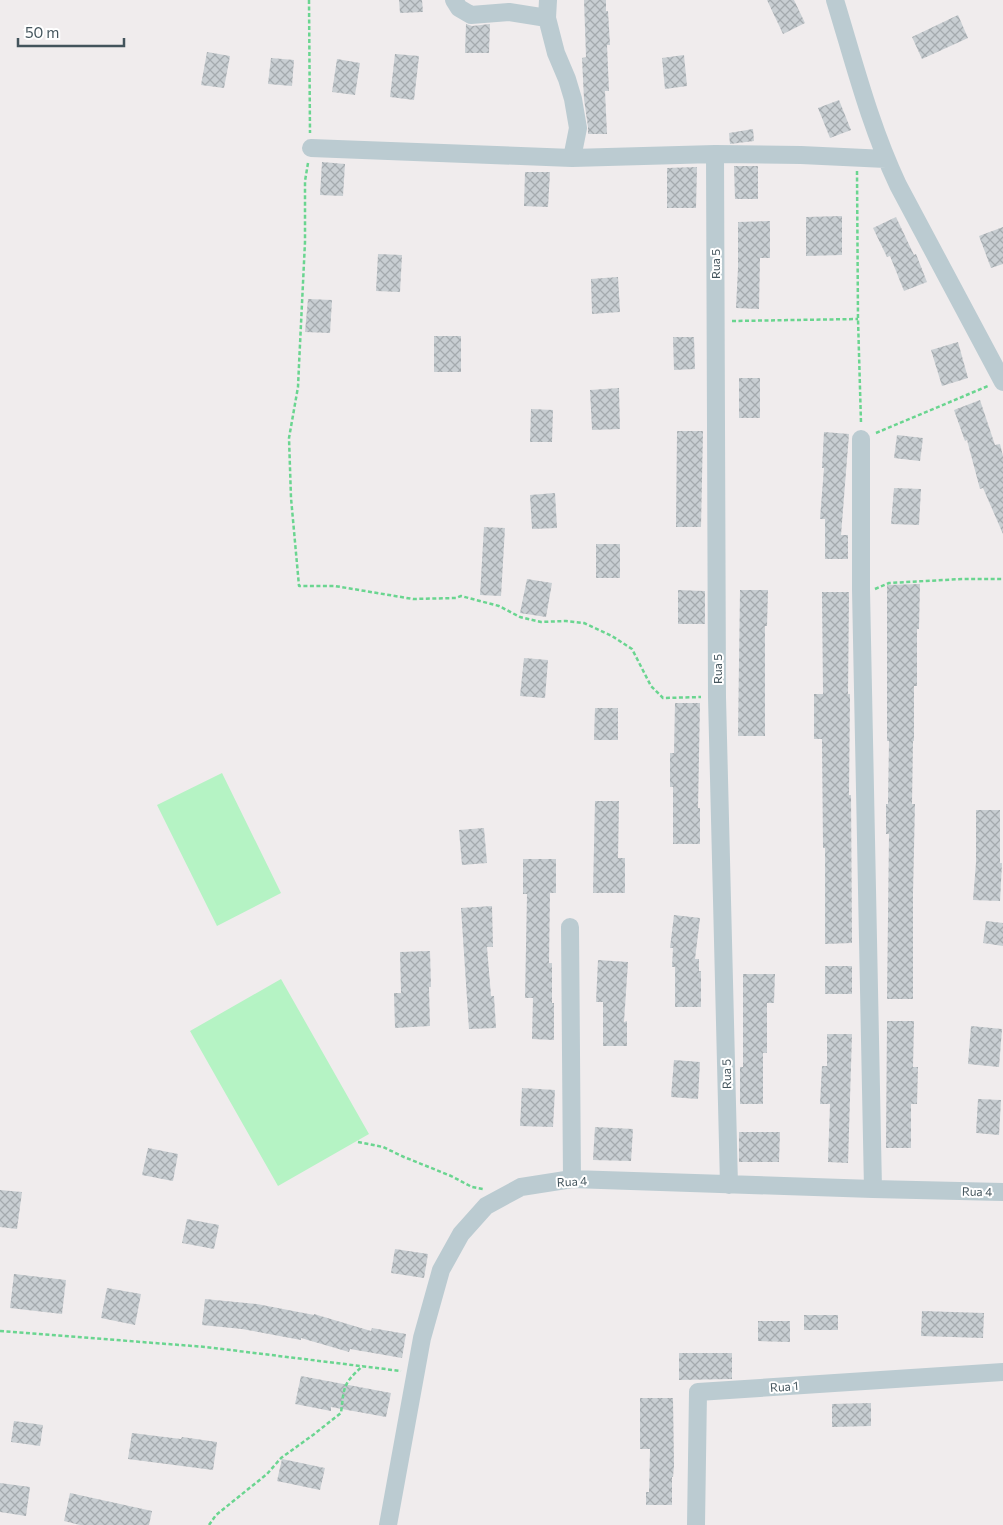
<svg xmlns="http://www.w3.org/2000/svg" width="1003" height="1525" viewBox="0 0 1003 1525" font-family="Commissioner,sans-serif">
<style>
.grass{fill:#b5f3c4}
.building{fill:url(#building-cross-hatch)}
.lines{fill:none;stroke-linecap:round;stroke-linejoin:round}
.path{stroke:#6ad590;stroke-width:2.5;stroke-dasharray:4 2.5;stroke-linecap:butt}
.minor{stroke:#bbcbd1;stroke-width:18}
.labels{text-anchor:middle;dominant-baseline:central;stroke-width:4;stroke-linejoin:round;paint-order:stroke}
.street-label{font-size:12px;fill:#43545c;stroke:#fff}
</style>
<defs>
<pattern id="building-cross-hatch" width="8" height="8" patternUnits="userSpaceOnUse" patternTransform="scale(1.25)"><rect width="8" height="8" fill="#c8ced2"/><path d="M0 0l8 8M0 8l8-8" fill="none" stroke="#a4aaae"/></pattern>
</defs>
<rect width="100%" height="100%" fill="#f0eced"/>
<!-- grass -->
<path class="grass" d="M222,773L281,893L217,926L157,805Z
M281,979L369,1134L278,1186L190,1031Z"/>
<!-- building -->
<path class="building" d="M399,0H422L423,12L400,13Z
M584,0H606V11H608L610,45H607L609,91H605L607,134H588V127L584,99L582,58L586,57Z
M767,0H794L805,23L783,34Z
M958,15L968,38L922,59L912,37Z
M466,24L472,26L490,24L489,53H465Z
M207,52L230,56L224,88L201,85Z
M395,54L419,56L414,100L390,97Z
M684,55L687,86L665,89L662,58Z
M271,58L294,60L292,86L268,84Z
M337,59L360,63L355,95L332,92Z
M839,100L851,130L830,138L818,108Z
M753,129L754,141L730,144L729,133Z
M322,162L345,164L343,196L320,195Z
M734,166H758V199H735Z
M697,167L696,208H667V168Z
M525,172H550L548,207L524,206Z
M842,216V255L806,256V217Z
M896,217L914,255L916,254L927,282L904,291L890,256L887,257L873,228Z
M770,221V258H760L759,309L736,308L738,268V222Z
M1003,227V264L991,268L979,236Z
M378,254L402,255L400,292L376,291Z
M618,277L620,312L592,314L591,279Z
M308,299L332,300L330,333L305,332Z
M434,336H461V372H434Z
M673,337H694L695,369L674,370Z
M958,342L968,378L942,386L931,350Z
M739,378H760V418H739Z
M619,388L620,429L592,430L590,390Z
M980,400L995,445L1000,444L1003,456V534L983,488L980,489L967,440L965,441L954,410Z
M531,409L553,410L552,442H530Z
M677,431H703L701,527H676Z
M824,432L849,434L841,535H848V559H825V519H820L824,468H822Z
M897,435L923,438L920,461L894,458Z
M894,488L921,489L919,525L891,524Z
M555,493L557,528L532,529L530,495Z
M484,527L505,528L501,596L480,595Z
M596,544H620V578H596Z
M527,579L552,583L546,617L520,613Z
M920,584L919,629H917V686H914V741H913L912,804H915L913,893V999H887L889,834H886V804H888L889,741H887V585Z
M678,590L705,591V624H678Z
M740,590H768L767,626H765V736H738Z
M822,592H849L848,694H850L849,795H851L852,943L825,944V848H823L822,739H814V694H823Z
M524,658L548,660L545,698L520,696Z
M675,703H700L698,808H700V844H673V787H670V753H674Z
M595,708H618V740H594Z
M595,801H619L618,858H625V893H593Z
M976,810H1000V863H1002L1000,901L973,900L976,863Z
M484,828L487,863L462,865L459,830Z
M523,859H556V893H550L549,963H552V1003H554V1040L532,1039L533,998H525L527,894H523Z
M492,906L493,947H487L491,996H494L496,1028L469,1029L461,908Z
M674,915L700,918L695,959H699V971H701V1007H675V967H672L673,948H670Z
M986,921L1003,923V946L983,943Z
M430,951L431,987H429L430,1026L395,1028L394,993H401L400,952Z
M598,960L628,962L624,1022L627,1021V1046H603V1002H596Z
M825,966H852V994H825Z
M743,974H775L774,1003H767V1053H763V1104H740V1067H743Z
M887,1021H914L913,1067H918L917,1104H911V1148H886Z
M971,1026L1002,1029L999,1067L968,1064Z
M827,1034H852L848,1163L828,1162L830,1104H820L822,1066H827Z
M674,1060L700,1062L698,1099L671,1097Z
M522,1088L555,1090L553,1127L520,1126Z
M978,1099L1001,1100L999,1135L976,1133Z
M595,1127L633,1129L631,1161L593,1160Z
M739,1132H780L779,1162H739Z
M148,1148L178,1154L173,1181L142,1175Z
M0,1190L22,1192L17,1229L0,1227Z
M187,1219L219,1225L214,1249L182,1243Z
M395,1249L428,1254L424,1278L391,1273Z
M14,1274L66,1280L62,1314L10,1308Z
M107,1288L141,1294L135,1325L101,1318Z
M205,1299L257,1304L314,1315V1314L371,1331L372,1328L406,1334L402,1358L350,1349L349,1352L301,1338V1340L242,1329L202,1325Z
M922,1311L984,1313L983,1338L921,1336Z
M804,1315H838V1330H804Z
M758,1321H790V1342L758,1341Z
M679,1353H732V1379L679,1380Z
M301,1376L391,1393L386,1417L331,1407V1411L295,1404Z
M640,1398H673L674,1466L673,1477H672V1505H646V1492H649L650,1449H640Z
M871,1403V1426L832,1427V1404Z
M14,1421L43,1425L40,1446L11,1442Z
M132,1433L181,1439L182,1437L217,1442L213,1470L128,1459Z
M282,1459L325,1468L320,1490L277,1481Z
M0,1483L30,1487L26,1516L0,1512Z
M70,1493L152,1511L149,1525H80L64,1521Z"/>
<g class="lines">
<!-- path -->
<path class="path" d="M309,0L310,133
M308,163L305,181V242L299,365L298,387L289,438L291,498L299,586H335L413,599L456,598L461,596L499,606L520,617L541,622L566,621L584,623L612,636L632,649L651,686L663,698L701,697
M857,171L858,319L861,423
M732,321L858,319
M876,433L988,386
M875,589L889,583L962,579H1003
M358,1142L383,1147L404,1157L451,1176L472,1187L483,1189
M0,1331L206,1347L401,1371
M209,1525L216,1515L267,1474L281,1458L313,1435L341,1413C344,1387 343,1383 363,1366"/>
<!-- minor -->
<path class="minor" d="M454,0L459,8L471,15L509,12L547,18
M548,0L547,18L556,53L567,79L573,99L578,128L572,158
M835,0C854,62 870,126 898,185L1003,382
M311,148L572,158L715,154L801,155L886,159
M715,154L717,697L729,1185
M861,439V590L873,1189
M570,927L572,1179
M388,1525L422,1338L441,1270L461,1234L486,1206L521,1187L572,1179L873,1189L1003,1192
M696,1525L698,1392L1003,1372"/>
</g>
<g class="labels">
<!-- street labels -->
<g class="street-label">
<text transform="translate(715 264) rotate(-90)">Rua 5</text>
<text transform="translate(717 669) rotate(-90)">Rua 5</text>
<text transform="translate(726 1074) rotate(-91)">Rua 5</text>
<text transform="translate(572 1181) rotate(-3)">Rua 4</text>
<text transform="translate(977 1191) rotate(1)">Rua 4</text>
<text transform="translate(784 1386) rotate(-4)">Rua 1</text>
</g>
</g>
<!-- scale -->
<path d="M18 38v8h106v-8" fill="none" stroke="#43545c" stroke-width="2.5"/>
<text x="25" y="38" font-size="15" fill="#43545c" stroke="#ffffff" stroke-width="4" paint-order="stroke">50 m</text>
</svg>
